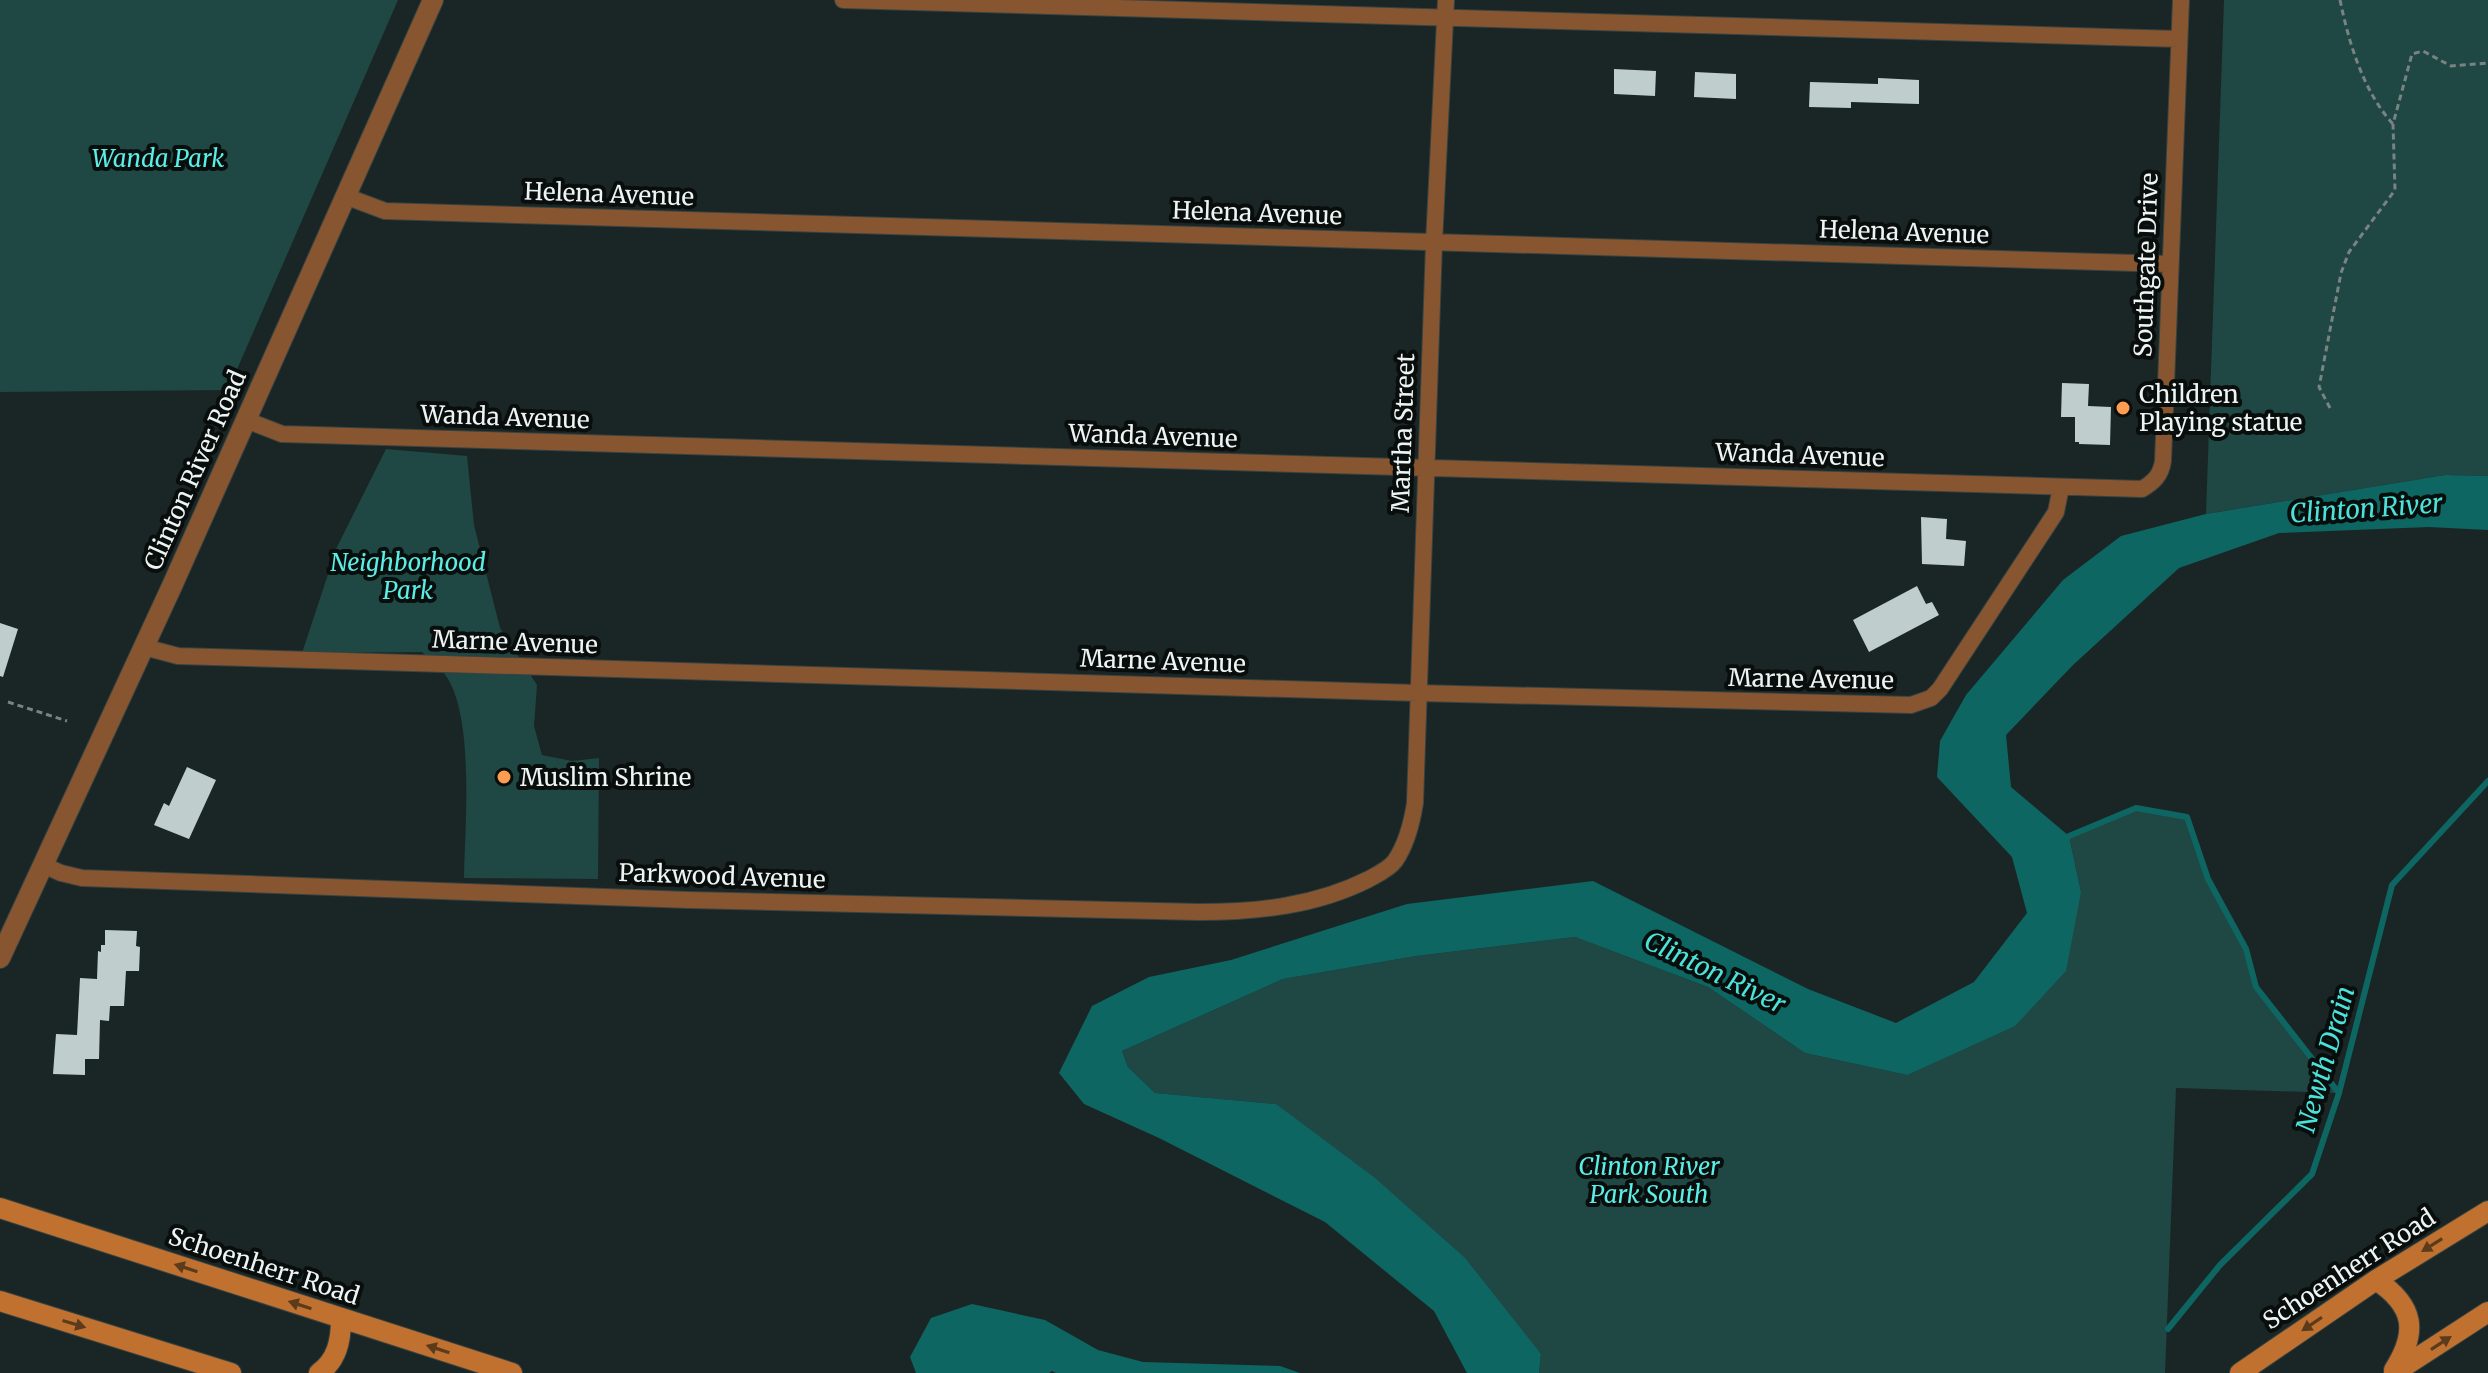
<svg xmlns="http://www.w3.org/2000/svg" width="2488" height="1373" viewBox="0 0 2488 1373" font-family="Merriweather,serif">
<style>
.green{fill:#1f4744}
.water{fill:#0e6662}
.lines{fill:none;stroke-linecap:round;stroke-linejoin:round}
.stream{stroke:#0e6662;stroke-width:6}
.building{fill:#bfcecc}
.minor-casing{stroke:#384342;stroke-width:18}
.tertiary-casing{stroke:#384342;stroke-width:22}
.secondary-casing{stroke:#384342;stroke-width:22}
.path{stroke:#788382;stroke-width:3;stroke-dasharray:6 4;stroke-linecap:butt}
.minor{stroke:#875630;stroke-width:16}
.tertiary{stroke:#875630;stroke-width:20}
.secondary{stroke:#c0712f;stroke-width:20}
.oneway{fill:#5b3b1c}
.poi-dot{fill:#fc9d52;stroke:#090e0d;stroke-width:3}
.labels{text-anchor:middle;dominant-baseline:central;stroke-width:8;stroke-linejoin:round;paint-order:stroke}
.park-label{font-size:24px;font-style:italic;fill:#5aeee6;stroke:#090e0d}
.street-label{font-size:24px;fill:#edf5f4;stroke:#090e0d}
.poi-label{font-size:24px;fill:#edf5f4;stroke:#090e0d;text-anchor:start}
.water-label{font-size:26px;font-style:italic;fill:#4be2da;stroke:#090e0d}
</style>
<rect width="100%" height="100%" fill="#1a2625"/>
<!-- green -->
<path class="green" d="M0,0H398L228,390L0,392Z
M2224,0H2488V476L2445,475L2206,514Z
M386,449L467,456L474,525L500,628L537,685L534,726L542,755L572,761L599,758L598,879L464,878C465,827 474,722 448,679C442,669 430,660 422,652L302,653L337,547Z
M2136,808L2187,817L2208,879L2246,949L2256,987L2339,1093L2176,1088L2165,1373H1539L1541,1354L1276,1104L1155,1093L1128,1067L1122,1051L1283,979L1416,956L1575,937L1708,987L1805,1053L1907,1075L2081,892L2069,836Z"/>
<!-- water -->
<path class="water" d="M2445,475L2488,476V530L2429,527L2279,533L2179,568L2073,665L2006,735L2011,787L2069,836L2081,892L2066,971L2015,1026L1907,1075L1805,1053L1708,987L1575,937L1416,956L1283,979L1122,1051L1128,1067L1155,1093L1276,1104L1375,1178L1465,1258L1541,1354L1539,1373H1467L1434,1311L1325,1222L1159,1138L1084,1104L1059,1073L1092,1006L1149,977L1231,960L1407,904L1593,881L1808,989L1896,1023L1974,982L2027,913L2012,857L1937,777L1940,741L1966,695L2063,580L2121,536L2206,514Z
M972,1304L1045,1320L1098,1350L1143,1362L1280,1366L1300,1373H1056L1052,1371L1049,1373H916L910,1357L931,1318Z"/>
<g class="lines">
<!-- stream -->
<path class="stream" d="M2064,841L2069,836L2136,808L2187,817L2208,879L2246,949L2256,987L2339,1093
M2168,1329L2220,1265L2312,1174L2339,1093L2392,885L2488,781"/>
</g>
<!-- building -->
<path class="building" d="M1614,69L1656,71L1655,96L1614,94Z
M1695,72L1736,74V99L1694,97Z
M1878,78L1919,80V104L1851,102V108L1809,107L1810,82L1878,84Z
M2062,383L2089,384L2088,406L2111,407L2110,445L2079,444V442H2075V417H2061Z
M1921,517L1947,519L1946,539L1966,541L1964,566L1922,564Z
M1917,586L1926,604L1932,602L1939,615L1869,652L1853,620Z
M0,623L18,629L3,677L0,676Z
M187,767L216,780L189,839L154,825L164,803L169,806Z
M105,930L137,931L136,946L140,947L139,971H126L124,1006H110L109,1021L100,1020L99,1059H85V1075L53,1074L56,1034L77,1035L80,978L97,979L98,951L101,952V945H105Z"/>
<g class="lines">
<defs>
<path id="minor" d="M843,0L2179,39
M345,196L385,211L2170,264
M246,420L282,434L2142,489C2154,482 2161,475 2163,461L2181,0
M144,647L178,656L1418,693L1911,705L1931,698L1940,689L2056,512L2061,487
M43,865L61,873L82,878L689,900L1199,912C1257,912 1316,906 1369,879C1378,874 1389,869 1395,861C1406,845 1412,822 1415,803L1434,243L1446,0"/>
<path id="tertiary" d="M0,958L172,586L433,0"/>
<path id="secondary" d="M0,1208L512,1373
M2376,1280C2415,1306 2418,1332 2394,1370
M0,1301L231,1373
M319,1373C337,1360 341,1341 341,1319
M2240,1373L2376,1280L2488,1211
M2394,1373L2488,1312"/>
</defs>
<!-- minor casing -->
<use href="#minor" class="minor-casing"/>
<!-- tertiary casing -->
<use href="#tertiary" class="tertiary-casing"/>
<!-- secondary casing -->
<use href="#secondary" class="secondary-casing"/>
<!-- path -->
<path class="path" d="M2340,0C2349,43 2363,91 2393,124
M2330,408L2319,387L2341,273L2349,252L2395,190L2393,124L2412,54L2423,51L2451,66L2488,63
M8,702L67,721"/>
<!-- minor -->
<use href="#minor" class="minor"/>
<!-- tertiary -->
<use href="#tertiary" class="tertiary"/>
<!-- secondary -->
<use href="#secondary" class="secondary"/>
</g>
<!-- one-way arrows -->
<defs><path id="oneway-solid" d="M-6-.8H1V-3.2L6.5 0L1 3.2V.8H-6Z" transform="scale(2)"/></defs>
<g class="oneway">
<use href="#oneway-solid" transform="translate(2432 1245) rotate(148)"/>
<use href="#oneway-solid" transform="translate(186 1268) rotate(-162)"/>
<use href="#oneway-solid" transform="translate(300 1305) rotate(-162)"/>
<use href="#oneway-solid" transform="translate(74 1324) rotate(17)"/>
<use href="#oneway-solid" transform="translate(2312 1324) rotate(146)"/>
<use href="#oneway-solid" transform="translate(2441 1343) rotate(-33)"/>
<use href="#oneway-solid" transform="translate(438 1349) rotate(-162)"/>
</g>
<!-- markers -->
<g class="poi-dot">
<circle cx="2123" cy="408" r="8"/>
<circle cx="504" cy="777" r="8"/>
</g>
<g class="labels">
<!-- park labels -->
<g class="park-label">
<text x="158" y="158">Wanda Park</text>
<text x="408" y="562">Neighborhood<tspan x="408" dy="28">Park</tspan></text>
<text x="1649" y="1166">Clinton River<tspan x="1649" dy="28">Park South</tspan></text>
</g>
<!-- street labels -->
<g class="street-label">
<text transform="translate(609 194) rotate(2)">Helena Avenue</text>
<text transform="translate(1257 213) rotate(2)">Helena Avenue</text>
<text transform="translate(1904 232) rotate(2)">Helena Avenue</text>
<text transform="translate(2146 265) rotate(-88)">Southgate Drive</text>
<text transform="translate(505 417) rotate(2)">Wanda Avenue</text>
<text transform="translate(1403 433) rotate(-88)">Martha Street</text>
<text transform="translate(1153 436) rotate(2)">Wanda Avenue</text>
<text transform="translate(1800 455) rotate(2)">Wanda Avenue</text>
<text transform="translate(195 470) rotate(-66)">Clinton River Road</text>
<text transform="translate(515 642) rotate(2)">Marne Avenue</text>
<text transform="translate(1163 661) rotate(2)">Marne Avenue</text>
<text transform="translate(1811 679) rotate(1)">Marne Avenue</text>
<text transform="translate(722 876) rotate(2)">Parkwood Avenue</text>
<text transform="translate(264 1266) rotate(18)">Schoenherr Road</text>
<text transform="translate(2349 1269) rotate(-33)">Schoenherr Road</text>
</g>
<!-- poi labels -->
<g class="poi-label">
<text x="2139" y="394">Children<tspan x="2139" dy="28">Playing statue</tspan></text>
<text x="520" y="777">Muslim Shrine</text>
</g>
<!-- water labels -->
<g class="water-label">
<text transform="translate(2366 508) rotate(-4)">Clinton River</text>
<text transform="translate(1715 972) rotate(26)">Clinton River</text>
<text transform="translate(2325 1059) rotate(-74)">Newth Drain</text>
</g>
</g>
</svg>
